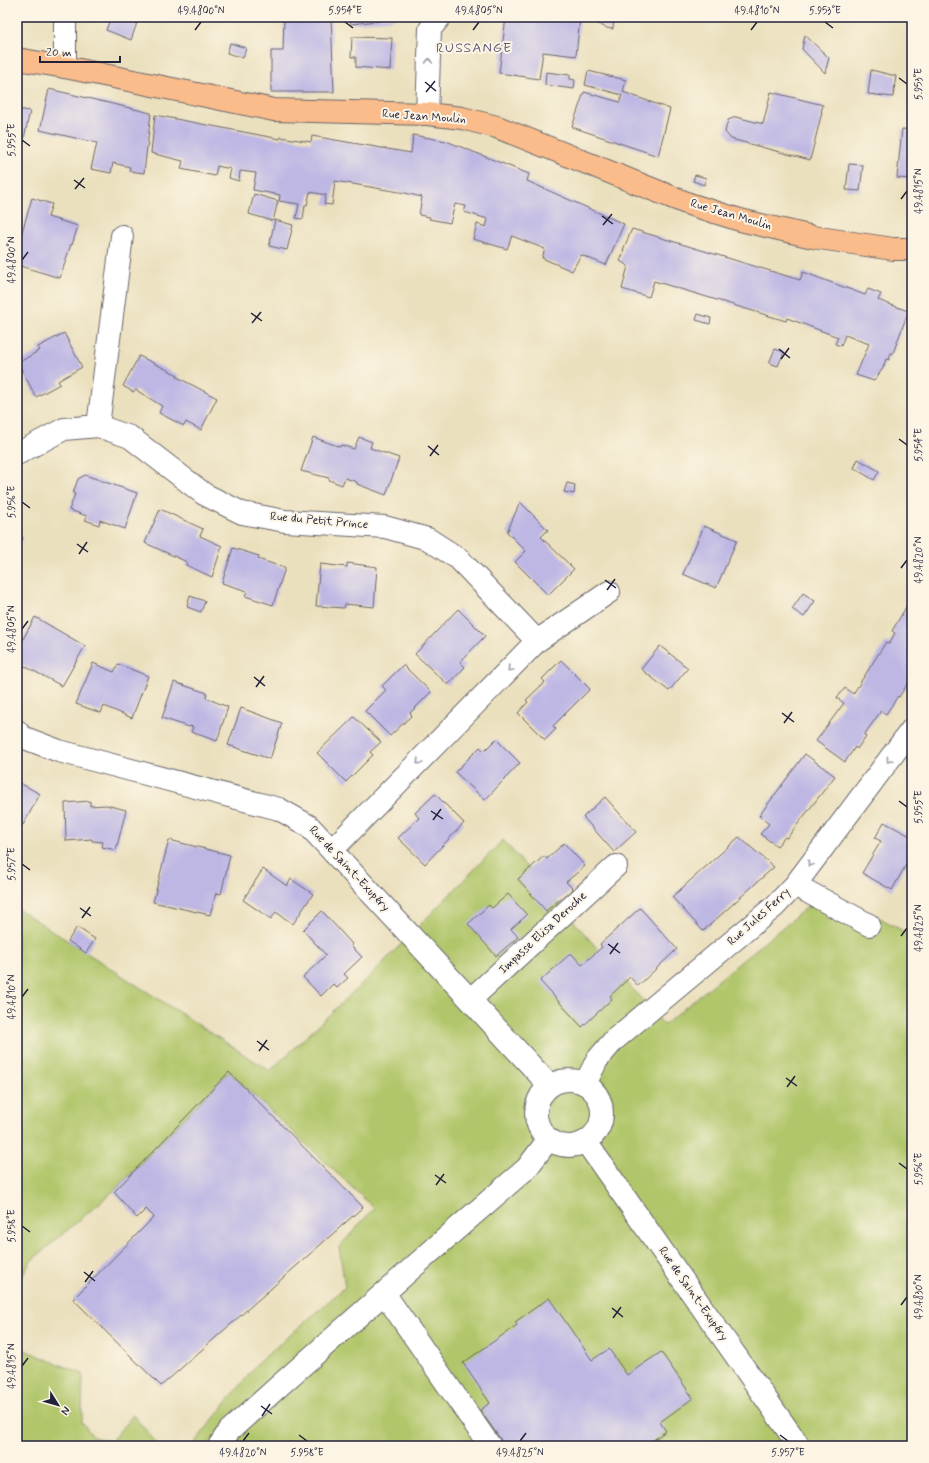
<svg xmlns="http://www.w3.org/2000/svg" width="929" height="1463" viewBox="0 0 929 1463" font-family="Mynerve,sans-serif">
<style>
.green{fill:#b1c66a;stroke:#6a7452}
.building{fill:#beb7e4}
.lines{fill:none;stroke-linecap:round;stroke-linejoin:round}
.minor-casing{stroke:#686469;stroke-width:24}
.major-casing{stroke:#686469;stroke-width:24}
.minor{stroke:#fff;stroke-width:22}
.major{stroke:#fabc8b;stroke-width:22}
.oneway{stroke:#9c9ca7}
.ticks{fill:none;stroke:#22223b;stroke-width:1.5}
.labels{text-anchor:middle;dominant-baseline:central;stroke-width:4;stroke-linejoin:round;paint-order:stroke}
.street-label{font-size:12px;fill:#22223b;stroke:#fcf5e5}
.quarter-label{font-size:14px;letter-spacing:1px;fill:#595676;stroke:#fcf5e5}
.neatline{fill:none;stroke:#22223b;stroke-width:1.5}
.ticks-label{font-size:10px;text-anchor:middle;fill:#22223b}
</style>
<rect width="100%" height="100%" fill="#fcf5e5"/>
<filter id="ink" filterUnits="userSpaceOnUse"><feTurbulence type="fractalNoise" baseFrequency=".025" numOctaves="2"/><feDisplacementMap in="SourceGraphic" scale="8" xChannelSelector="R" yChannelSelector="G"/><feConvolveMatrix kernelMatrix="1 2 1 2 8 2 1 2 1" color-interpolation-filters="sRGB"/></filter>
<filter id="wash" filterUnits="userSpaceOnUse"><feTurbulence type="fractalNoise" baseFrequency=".012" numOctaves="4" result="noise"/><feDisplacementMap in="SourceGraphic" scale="16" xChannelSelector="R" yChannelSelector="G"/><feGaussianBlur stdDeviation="0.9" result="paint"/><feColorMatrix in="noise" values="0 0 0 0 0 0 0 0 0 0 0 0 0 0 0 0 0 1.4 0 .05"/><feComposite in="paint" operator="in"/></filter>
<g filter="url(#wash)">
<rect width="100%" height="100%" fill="#ebe0be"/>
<!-- green -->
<path class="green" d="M503,840L664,1025L812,903L866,930L880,918L912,936V1446H192L258,1363L345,1287L339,1247L374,1208L229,1072L116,1189L31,1261L17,1285V908L270,1071L370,976Z
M17,1347L83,1374L82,1422L93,1437L111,1441L133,1415L159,1446H17Z"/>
<g id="blocks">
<!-- building -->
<path class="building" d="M111,17H139L131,40L106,30Z
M284,17H331L334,92H271V51H283Z
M350,17H394V19L351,24Z
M506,17H580L576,56L543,52L539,79L499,73Z
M596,17H614L613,29L607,28L596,23Z
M805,35L829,58L825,73L802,49Z
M352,37L392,38L390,70L356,67V57H351Z
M230,43L246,48L243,58L227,53Z
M871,70L896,76L893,97L868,94Z
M588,71L626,80L623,92L670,109L658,156L572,127L584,92L620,102L622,95L585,85Z
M546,72L570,75V79L575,80L574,89L545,85Z
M49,89L151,113L144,173L129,171L130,167L113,163L111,173L91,169L97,143L40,130Z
M771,92L823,105L821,112H822L810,160L731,139L725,132L728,120L736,117L763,124Z
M17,109L30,111L18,166H17Z
M155,115L280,139L281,137L311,142L312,136L411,153L413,135L446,141L529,174L527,181L624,224L606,265L581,255L572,271L542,258L545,249L512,236L507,249L473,239L477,224L486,227L488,219L464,212L466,206L455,204L450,223L429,219L430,217L419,215L422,197L405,193L335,181L332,205L324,204L326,195L310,192L307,205H305L303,219L296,218L299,204L279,201L280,195L253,190L256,173L240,171L239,181L229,178L231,169L217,166L215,176L181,169L183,161L151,153Z
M902,129L912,130V179L897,178Z
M849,164L863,165L860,191L846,190Z
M695,175L706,178L704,185L693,181Z
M254,194L278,201L273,221L249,214Z
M32,198L52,204L48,217L78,226L72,245L71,244L60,278L17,265V249Z
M275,220L293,225L287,250L269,246Z
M632,229L800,280L803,272L865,295L868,289L881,294L878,300L908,311L912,301V317L907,315L893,353H891L889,360L886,359L883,368L874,381L856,375L869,344L845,335L841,346L835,344L838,337L787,318L786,321L654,281L649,297L622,289L628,266L620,261L624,251L623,250Z
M698,314L711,318L710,324L696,320Z
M64,333L82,367L58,381L60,384L36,397L18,363L40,350L38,347Z
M775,349L784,352L778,366L769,363Z
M139,356L178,375L177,377L217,398L201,430L186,422L184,426L159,413L162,406L136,390L133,392L123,386Z
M313,437L340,447L341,445L354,449L359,437L372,442L370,448L399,458L386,495L357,484V482L345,478L342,485L329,480V478L301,471Z
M858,459L879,471L874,480L854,468Z
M85,475L137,493L125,529L100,520L99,525L85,520L87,516L69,510L75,494L73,493L78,479Z
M567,483L575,485L574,494L564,492Z
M520,502L548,530L541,537L574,569L548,595L515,562L526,551L507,532Z
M160,509L203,529L200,536L222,546L212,577L186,565L187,562L145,543Z
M704,526L737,540L716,588L683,574Z
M17,528L23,539L17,542Z
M233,548L259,556L258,559L285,568L273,605L245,596L247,591L222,583Z
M347,563L377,567L374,607L345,604L344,608L316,606L320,564L347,567Z
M803,593L815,601L804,617L792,609Z
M190,596L205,601L201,612L187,607Z
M912,597V677L899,697L898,696L886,714L881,711L864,735L866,736L857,749L855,747L845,762L816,741L844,703L837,698L845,688L853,694L886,642L889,644L895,633L892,631Z
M458,609L485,636L460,662L465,667L448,685L415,654Z
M35,617L85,646L62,686L17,662V650Z
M660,646L688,668L669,691L641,669Z
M561,660L590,689L553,726L556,729L545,740L518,713L528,702L526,700L545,682L542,679Z
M93,663L114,672L118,664L148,676L132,718L104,706L101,713L76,704Z
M403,665L431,692L410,713L412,715L390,736L365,711L386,690L382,686Z
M174,682L207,693L206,698L228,707L217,741L191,732L193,727L190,726L189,727L162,718Z
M241,708L282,723L270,759L228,745Z
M354,717L381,742L370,752L373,755L346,782L317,753Z
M496,739L520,763L485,800L455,772L480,747L484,751Z
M805,754L835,776L787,838L785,837L777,846L760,834L769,824L759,816Z
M18,782L40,794L23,825L17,822Z
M435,794L464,823L425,864L398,838L419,818L415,813Z
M605,797L636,832L614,852L583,817Z
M90,801V806L106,805L126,810L116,850L102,847L103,842L92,841V839L66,841L65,803Z
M884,822L912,837V854L892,890L862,873L881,841L875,838Z
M739,837L774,867L703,931L672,897Z
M169,840L230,855L221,894L216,893L210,915L153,902Z
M564,843L585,866L566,882L573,889L546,911L518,879L544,856L547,859Z
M263,869L287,886L291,879L313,894L293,924L276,912L271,919L243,900Z
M508,894L527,915L511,929L518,937L496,956L468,924L489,905L492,908Z
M640,908L677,949L638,986L630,977L610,996L612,999L582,1027L540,981L571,953L582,965L602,947L600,944Z
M322,911L352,944L351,946L362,957L344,974L348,978L337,988L333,984L321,996L303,977L326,955L303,930Z
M77,927L95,939L86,953L68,941Z
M229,1072L363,1207L161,1386L73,1299L154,1217L146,1209L137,1218L114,1192Z
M549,1298L592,1360L609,1349L627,1375L661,1352L693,1398L660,1422L666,1431L645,1446H505L480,1410L490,1403L463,1363L517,1325L515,1322Z"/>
</g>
</g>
<g filter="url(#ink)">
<use href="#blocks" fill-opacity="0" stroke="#686469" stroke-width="1"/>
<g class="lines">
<defs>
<path id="minor" d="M65,67V17
M427,114L430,29L440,17
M98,426L122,236
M17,454L64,429L98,426L130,437L204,494L242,513L285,521L385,527L428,539L459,559L537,641
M17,731L22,737L59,751L279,809L309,826L550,1086
M332,850L537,641L609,592
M795,885L869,925
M471,999L616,866
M536 1113a33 33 0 1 1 66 0a33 33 0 1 1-66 0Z
M585,1084L597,1060L614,1040L775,906L795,885L912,729
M586,1142L799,1446
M384,1293L490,1446
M219,1446L229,1431L279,1386L453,1232L527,1168L548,1140"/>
<path id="major" d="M17,59L65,67L274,110L427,114L462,118L497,127L689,204L740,220L813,237L893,249H912"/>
</defs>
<!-- minor casing -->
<use href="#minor" class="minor-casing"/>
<!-- major casing -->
<use href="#major" class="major-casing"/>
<!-- minor -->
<use href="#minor" class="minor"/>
<!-- major -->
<use href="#major" class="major"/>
</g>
<!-- one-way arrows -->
<defs><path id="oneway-chevron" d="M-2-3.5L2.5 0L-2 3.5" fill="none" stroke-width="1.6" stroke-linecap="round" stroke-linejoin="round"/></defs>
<g class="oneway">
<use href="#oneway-chevron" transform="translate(429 61) rotate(-88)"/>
<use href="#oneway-chevron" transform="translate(510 669) rotate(134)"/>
<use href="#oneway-chevron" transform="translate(889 760) rotate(127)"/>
<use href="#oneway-chevron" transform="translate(419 762) rotate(134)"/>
<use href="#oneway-chevron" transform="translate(810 864) rotate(127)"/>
</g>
</g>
<!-- ticks -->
<path class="ticks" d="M345,22L353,28M825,22L833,28M195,30L201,22M473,30L479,22M751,30L757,22M899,78L907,84M425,82L436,91M426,92L435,81M22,140L30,146M74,180L85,188M75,189L84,178M901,199L907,191M602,216L613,224M603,225L612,214M22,260L28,252M251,313L262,321M252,323L261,312M779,349L790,358M781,359L789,348M899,439L907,445M428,446L439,455M430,456L438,445M22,502L30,508M77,544L88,552M79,554L87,542M901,568L907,560M605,580L616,588M607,590L615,579M22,629L28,621M254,677L265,686M256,687L264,676M782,713L794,722M784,723L792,712M899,801L907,807M431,811L443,819M433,820L441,809M22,864L30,870M80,908L91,916M82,918L90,907M901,936L907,928M608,944L620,953M610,954L618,943M22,997L28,989M257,1041L269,1050M259,1051L267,1040M786,1078L797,1086M787,1087L795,1076M899,1163L907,1169M435,1175L446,1183M436,1185L444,1174M22,1226L30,1232M84,1272L95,1281M85,1282L93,1271M901,1305L907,1297M612,1308L623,1317M613,1318L621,1307M22,1366L28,1358M261,1406L272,1414M262,1416L270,1404M299,1435L307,1441M780,1435L788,1441M243,1441L249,1433M520,1441L526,1433"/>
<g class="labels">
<!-- street labels -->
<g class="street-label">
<text transform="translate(424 117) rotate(4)">Rue Jean Moulin</text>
<text transform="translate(731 215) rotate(16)">Rue Jean Moulin</text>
<text transform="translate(319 521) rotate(5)">Rue du Petit Prince</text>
<text transform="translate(349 869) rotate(47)">Rue de Saint-Exupéry</text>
<text transform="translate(759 917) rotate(-42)">Rue Jules Ferry</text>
<text transform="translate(543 933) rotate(-43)">Impasse Elisa Deroche</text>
<text transform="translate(693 1294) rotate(55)">Rue de Saint-Exupéry</text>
</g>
<!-- quarter labels -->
<g class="quarter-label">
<text x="474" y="48">RUSSANGE</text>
</g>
</g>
<!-- margin -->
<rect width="929" height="1463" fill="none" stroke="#fcf5e5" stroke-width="44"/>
<!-- north arrow -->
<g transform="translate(58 1405) rotate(127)" stroke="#fcf5e5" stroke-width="3" paint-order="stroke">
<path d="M0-3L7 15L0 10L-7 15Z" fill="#22223b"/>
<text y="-6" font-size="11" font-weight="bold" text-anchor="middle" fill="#22223b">N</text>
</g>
<!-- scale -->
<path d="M40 56v6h80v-6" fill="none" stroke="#22223b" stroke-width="2"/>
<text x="46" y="56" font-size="12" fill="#22223b" stroke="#fcf5e5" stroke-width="3" paint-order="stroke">20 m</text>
<rect x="22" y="22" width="885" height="1419" class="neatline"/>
<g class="ticks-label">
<text x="201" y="14">49.4800°N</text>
<text x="345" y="14">5.954°E</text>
<text x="479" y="14">49.4805°N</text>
<text x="757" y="14">49.4810°N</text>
<text x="825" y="14">5.953°E</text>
<text transform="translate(918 84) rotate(-90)" y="4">5.953°E</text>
<text transform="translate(11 140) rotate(-90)" y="4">5.955°E</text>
<text transform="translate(918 191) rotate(-90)" y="4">49.4815°N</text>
<text transform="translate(11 260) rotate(-90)" y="4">49.4800°N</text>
<text transform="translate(918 445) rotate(-90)" y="4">5.954°E</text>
<text transform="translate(11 502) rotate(-90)" y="4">5.956°E</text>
<text transform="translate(918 560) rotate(-90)" y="4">49.4820°N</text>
<text transform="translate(11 629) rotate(-90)" y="4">49.4805°N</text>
<text transform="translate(918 807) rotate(-90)" y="4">5.955°E</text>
<text transform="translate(11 864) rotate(-90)" y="4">5.957°E</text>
<text transform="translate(918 928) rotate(-90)" y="4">49.4825°N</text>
<text transform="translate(11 997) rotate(-90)" y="4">49.4810°N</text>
<text transform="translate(918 1169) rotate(-90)" y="4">5.956°E</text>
<text transform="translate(11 1226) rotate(-90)" y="4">5.958°E</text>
<text transform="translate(918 1297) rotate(-90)" y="4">49.4830°N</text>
<text transform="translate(11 1366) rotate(-90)" y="4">49.4815°N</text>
<text x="243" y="1456">49.4820°N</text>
<text x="307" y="1456">5.958°E</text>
<text x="520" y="1456">49.4825°N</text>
<text x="788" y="1456">5.957°E</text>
</g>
</svg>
